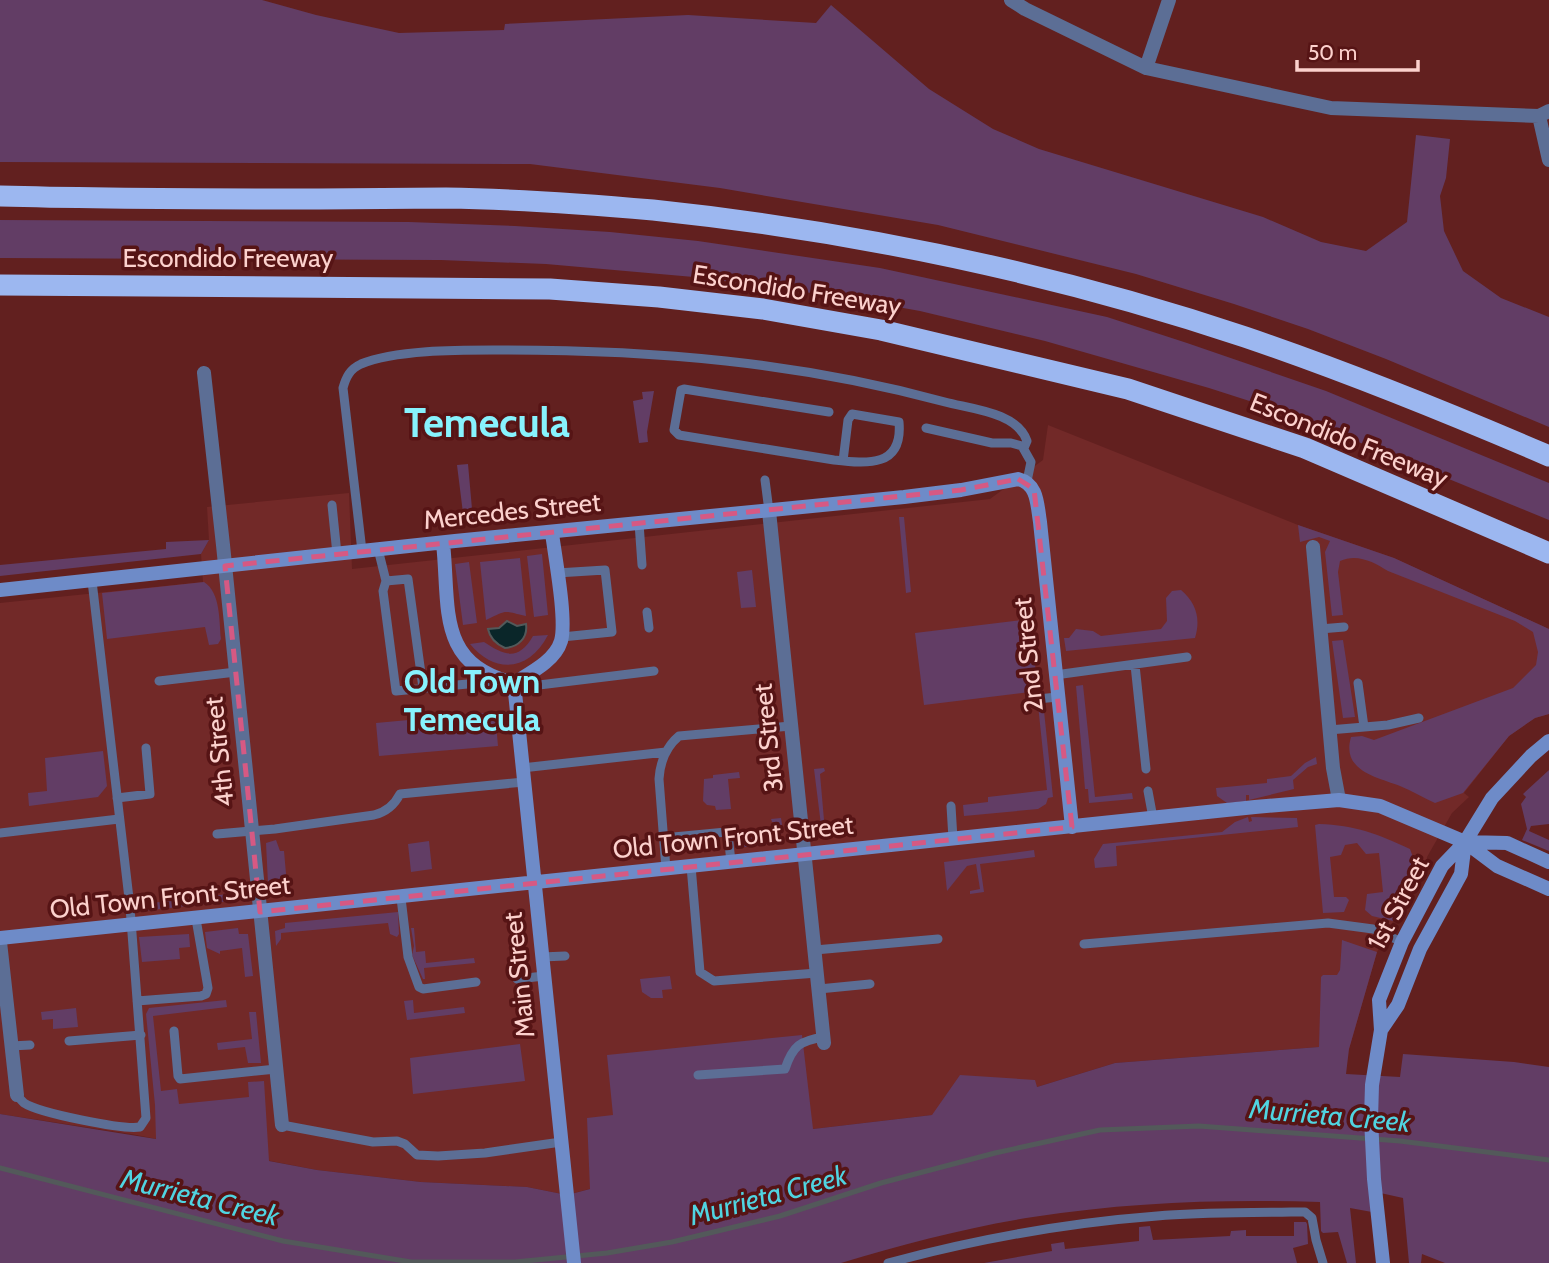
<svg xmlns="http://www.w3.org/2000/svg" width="1549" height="1263" viewBox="0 0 1549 1263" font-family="Cabin,sans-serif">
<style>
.built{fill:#722928}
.green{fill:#623d65}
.water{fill:#0a2629;stroke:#53595a;stroke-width:2}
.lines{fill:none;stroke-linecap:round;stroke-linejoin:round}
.stream{stroke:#53595a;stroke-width:5}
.lane{stroke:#5c6e95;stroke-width:9}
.street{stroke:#5c6e95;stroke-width:14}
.secondary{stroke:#6e8bc8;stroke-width:14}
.highway{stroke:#9cb7f0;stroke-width:21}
.marked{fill:none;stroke:#d65983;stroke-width:5;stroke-dasharray:14 9;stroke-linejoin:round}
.labels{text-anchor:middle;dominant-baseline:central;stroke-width:7;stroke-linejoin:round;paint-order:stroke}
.street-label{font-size:26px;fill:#fcd1cd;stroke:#561415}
.water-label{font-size:28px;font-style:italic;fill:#50d4e1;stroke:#561415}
.district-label{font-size:33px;font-weight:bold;fill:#87f2fd;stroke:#561415}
.town-label{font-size:40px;font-weight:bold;fill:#87f2fd;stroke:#561415}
</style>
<rect width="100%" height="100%" fill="#62201f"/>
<!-- built -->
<path class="built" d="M1048,425L1298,525L1394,558L1549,629V714L1535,718L1509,736L1464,793L1469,797L1452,813L1427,857L1426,870L1423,876L1418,874L1377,952L1349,1049L1319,1047L1115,1063L1037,1087L932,1115L813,1129L567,1195L527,1187L421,1182L317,1170L131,1134L0,1114V603L203,582L201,554L209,540L207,507L349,493L352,569L990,499L1043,460Z"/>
<!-- green -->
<path class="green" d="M0,0H262L316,15L399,33L504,30L505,24L688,15L816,23L831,5L929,89L993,129L1039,149L1263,217L1321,242L1366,251L1407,222L1416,135L1450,139L1446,178L1440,196L1444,231L1463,271L1501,298L1549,317V427L1386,359L1308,329L1234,304L1136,274L938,225L720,188L530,164L0,162Z
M0,220L409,222L515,226L610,232L698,241L880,268L1107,317L1187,343L1326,391L1549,483V520L1290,414L1209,388L1045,341L920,311L853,299L705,278L546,264L441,260L0,258Z
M654,391L647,432L648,442L639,443L633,401L643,399L642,392Z
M468,464L473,520L464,521L457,465Z
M899,517H904L911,592L906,593Z
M1298,525L1394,558L1549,629V714L1535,718L1509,736L1463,793L1435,803C1424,798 1412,791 1400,786C1377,777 1341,771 1351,737L1362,736L1374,740L1513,688L1536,665L1538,652L1533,632L1515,621L1388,571C1374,562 1357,553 1340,561L1338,572L1343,615L1332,616L1325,552L1330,541L1319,537L1300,542Z
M209,540L201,554L0,576V565L166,549V542Z
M542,554L548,615L534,617L527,556Z
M520,558L526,616C502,611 509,609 486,620L480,562Z
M469,562L477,623L463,625L455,564Z
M752,570L756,607L741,608L737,572Z
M204,582C221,593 219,621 221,639L218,644L209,645L205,627L107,639L102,593Z
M1181,590C1196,603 1201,618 1195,638L1066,651L1064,638H1069L1076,629L1093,631L1101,636L1161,629L1167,621L1166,598L1172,591Z
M1030,619L1038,691L924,705L915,633Z
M548,635C529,671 496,675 470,644L484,642C504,655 518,662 533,636Z
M1343,640L1355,717L1343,718L1332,641Z
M1083,685L1095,797L1132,793L1133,799L1089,803L1088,789H1085L1076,686Z
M1038,705L1043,708L1044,711L1053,797L1048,798L1046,804L1038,809L964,816L963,805L988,802V797L1047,790Z
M495,712L498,746L379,756L376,723Z
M103,751L107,786L98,797L29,806L28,793L47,791L45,758Z
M1316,757L1317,764L1308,767L1293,780L1294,789L1249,800V795H1246V801L1227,803L1217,796L1216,788L1267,783V779L1291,776L1305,763Z
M824,768L825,771L820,774L824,820L827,824L838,825L837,829L825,830L821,825L814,769Z
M1549,770V824L1531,826L1529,831L1549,840V851L1522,840L1527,829L1521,804L1526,797L1523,794Z
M739,772L740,778L728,779L731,809L716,810L715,806L707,805L703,801L704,779L713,778V775Z
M1248,817L1249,822L1252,821L1251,817L1297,818L1298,827L1116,846L1117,866L1095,868L1094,859L1103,844L1222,832L1235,822Z
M781,818L783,831L780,835L774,837L775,843L745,847L742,845L741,839L776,834L780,829L779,822H772L771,819Z
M1319,824C1355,825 1378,834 1410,849L1419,874L1393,921L1372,916L1365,910L1367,894L1383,892L1379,853L1366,854L1357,843L1345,845L1341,855L1330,857L1334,897H1346L1349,900L1344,912L1323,913L1315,825Z
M276,840L280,851H284L287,885L283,886L280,882L268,883L266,843Z
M429,841L432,869L411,872L408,844Z
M1034,850L1035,857L980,864L984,892L970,894V891L980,889L976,864L967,866L947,891L944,862Z
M228,894L229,901L144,911L143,904Z
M398,912L399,934L397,937L390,934L388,923L281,933V939L276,946L275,931L285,928V923Z
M238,928L239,934H248L253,976L245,977L242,948L220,951V954L207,948L205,932Z
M411,928H414L416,952L425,951L426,963L474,958L475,963L424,968L425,979H423L412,955L414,946Z
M189,934L190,947L179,948L180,959L142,962L139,937Z
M1342,940L1377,952L1349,1049L1346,1074L1400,1077L1403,1054L1514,1062L1549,1067V1263H1445L1422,1254L1421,1263H1409L1403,1198L1376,1192L1372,1212L1350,1208L1356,1263H1347L1338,1232L1323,1233L1321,1231L1320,1202C1224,1199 1129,1202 1033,1217C968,1227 904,1244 841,1263H0V1114L156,1139L155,1105L146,1014L149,1008L226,1000L227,1007L153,1016L161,1091L177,1089L179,1104L249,1097L248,1082L264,1081L269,1161L317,1170L421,1182L527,1187L567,1195L590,1189L587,1118L613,1115L607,1055L802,1035L813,1129L932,1115L960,1075L1035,1080L1037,1087L1115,1063L1319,1047L1321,977L1323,975H1337L1340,970Z
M670,976L672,989L662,990L663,998H651L642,992L640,979Z
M413,1000L414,1013L464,1007L465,1013L407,1020L404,1001Z
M76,1008L78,1027L53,1029V1019L42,1020L41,1012Z
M249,1012H256L261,1063H248L245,1047L218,1050L217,1043L252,1039Z
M520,1044L525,1081L413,1094L410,1058Z
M1294,1222H1306L1307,1224L1308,1244L1293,1248L1297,1263H984L1052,1251L1051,1244L1064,1242L1065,1249L1139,1241V1227L1150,1226L1153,1240L1230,1236L1231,1231L1246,1230V1236H1294Z"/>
<!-- water -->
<path class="water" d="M507,621L517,626L526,624C528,638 518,647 505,648C496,644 490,639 488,629L499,628Z"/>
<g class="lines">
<!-- stream -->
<path class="stream" d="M0,1168L283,1241L411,1262H515L607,1253L672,1242L780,1216L881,1183L995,1153L1100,1130L1199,1126L1400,1141L1549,1160"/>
<!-- lane -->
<path class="lane" d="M829,412L684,389L681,390L674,430L679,435L834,460C868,464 903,467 899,422L852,414L848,420L843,461
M926,428L992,443H1011L1022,446L1031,462L1027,481
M765,480L769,511
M332,505L337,554
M639,523L642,565
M378,549L386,581L383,591L396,691L498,681
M362,551L343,388C346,377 350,369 361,364C397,349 464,350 503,350C655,350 798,362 945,402C971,409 1017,412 1027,441L1024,448
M557,573L605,570L612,632L562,637
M386,581L408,579L423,688
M647,612L649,628
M1320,629L1344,627
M1135,665L1146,769
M1055,675L1187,657
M159,681L236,672
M1358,683L1364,727
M514,691L539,685L654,671
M1038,699L1057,697
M1329,730L1388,725L1419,718
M522,768L666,752
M1148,791L1153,818
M117,798L150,794L146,748
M951,806L953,839
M0,833L119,819
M217,834L275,829L374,815C386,812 394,806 400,794L524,782
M663,838L726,832L728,834L731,862
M691,866L700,972L714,981L817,973
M666,869L659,779C660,762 667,746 679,736L791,726
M401,898L408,957L419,987L423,989L476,982
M1084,944L1328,923L1373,929L1402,942
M815,950L938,939
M542,957L565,956
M517,979L544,976
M819,989L870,984
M137,1001L201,996L206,994L208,988L196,919
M174,1031L178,1076L180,1079L276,1069
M69,1041L141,1035
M11,1046L30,1045
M698,1075L785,1069C793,1045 800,1041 824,1037
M17,1095C18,1097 23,1102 24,1103C39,1113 123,1130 140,1127L146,1118L130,907L92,581
M282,1125L373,1142L397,1141L405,1144L417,1155L438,1156L485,1153L561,1142
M888,1263C976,1239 1066,1223 1157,1216C1201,1212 1246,1213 1291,1212H1305L1312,1218L1316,1240L1323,1263"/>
<!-- street -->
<path class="street" d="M1011,0L1025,9L1146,68L1331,108L1539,116L1549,111
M1146,68L1169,0
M1539,116L1549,160
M204,373L223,545L282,1125
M769,511L824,1043
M1313,547L1333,768L1339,800
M0,942L17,1095"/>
<!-- secondary -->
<path class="secondary" d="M443,543C450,607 436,665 514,683C530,673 555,661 561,641C567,620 555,557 552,533
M0,590L455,541L904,497L961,490L1018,479C1038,484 1037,504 1040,522L1072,827
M514,683L574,1263
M1465,842L1507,843L1549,862
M0,938L1255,807L1339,800L1380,806L1465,842L1497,866L1549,889
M1381,1030L1398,1005L1420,949L1461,874L1465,842
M1383,1263L1374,1179L1371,1119L1372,1085L1381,1030L1379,1000L1402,942L1442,866L1465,842L1492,798L1531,756L1549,741"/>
<!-- highway -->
<path class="highway" d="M0,196C106,199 213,199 319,199C361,199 404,198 446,198C515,199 585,204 653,210C853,231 1054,273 1245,337C1348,372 1449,413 1549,456
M0,285L550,289L659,297L763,309L881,330L1128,389L1305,448L1549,553"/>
</g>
<!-- marked area -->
<path class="marked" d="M1018,479L1034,489L1072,827L260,912L225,566L961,490Z"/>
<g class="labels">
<!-- street labels -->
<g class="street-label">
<text x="228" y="258">Escondido Freeway</text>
<text transform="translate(797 290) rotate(9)">Escondido Freeway</text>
<text transform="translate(1349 440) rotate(22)">Escondido Freeway</text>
<text transform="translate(512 511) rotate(-6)">Mercedes Street</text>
<text transform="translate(1028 655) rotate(-96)">2nd Street</text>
<text transform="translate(768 738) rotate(-96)">3rd Street</text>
<text transform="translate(219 752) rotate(-96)">4th Street</text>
<text transform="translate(733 837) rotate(-6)">Old Town Front Street</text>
<text transform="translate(170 897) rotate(-6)">Old Town Front Street</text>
<text transform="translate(1398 903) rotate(-62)">1st Street</text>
<text transform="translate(519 975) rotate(-96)">Main Street</text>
</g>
<!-- water labels -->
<g class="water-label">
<text transform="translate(1330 1115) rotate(5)">Murrieta Creek</text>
<text transform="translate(768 1195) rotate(-15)">Murrieta Creek</text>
<text transform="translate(200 1197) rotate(14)">Murrieta Creek</text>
</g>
<!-- district labels -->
<g class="district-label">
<text x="472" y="681">Old Town<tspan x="472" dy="38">Temecula</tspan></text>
</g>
<!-- town labels -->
<g class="town-label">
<text x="487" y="422">Temecula</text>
</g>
</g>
<!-- scale -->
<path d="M1297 60v10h121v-10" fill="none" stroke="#fcd1cd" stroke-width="3.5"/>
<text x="1308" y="60" font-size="21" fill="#fcd1cd" stroke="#561415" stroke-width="5" paint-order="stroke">50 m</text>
</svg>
